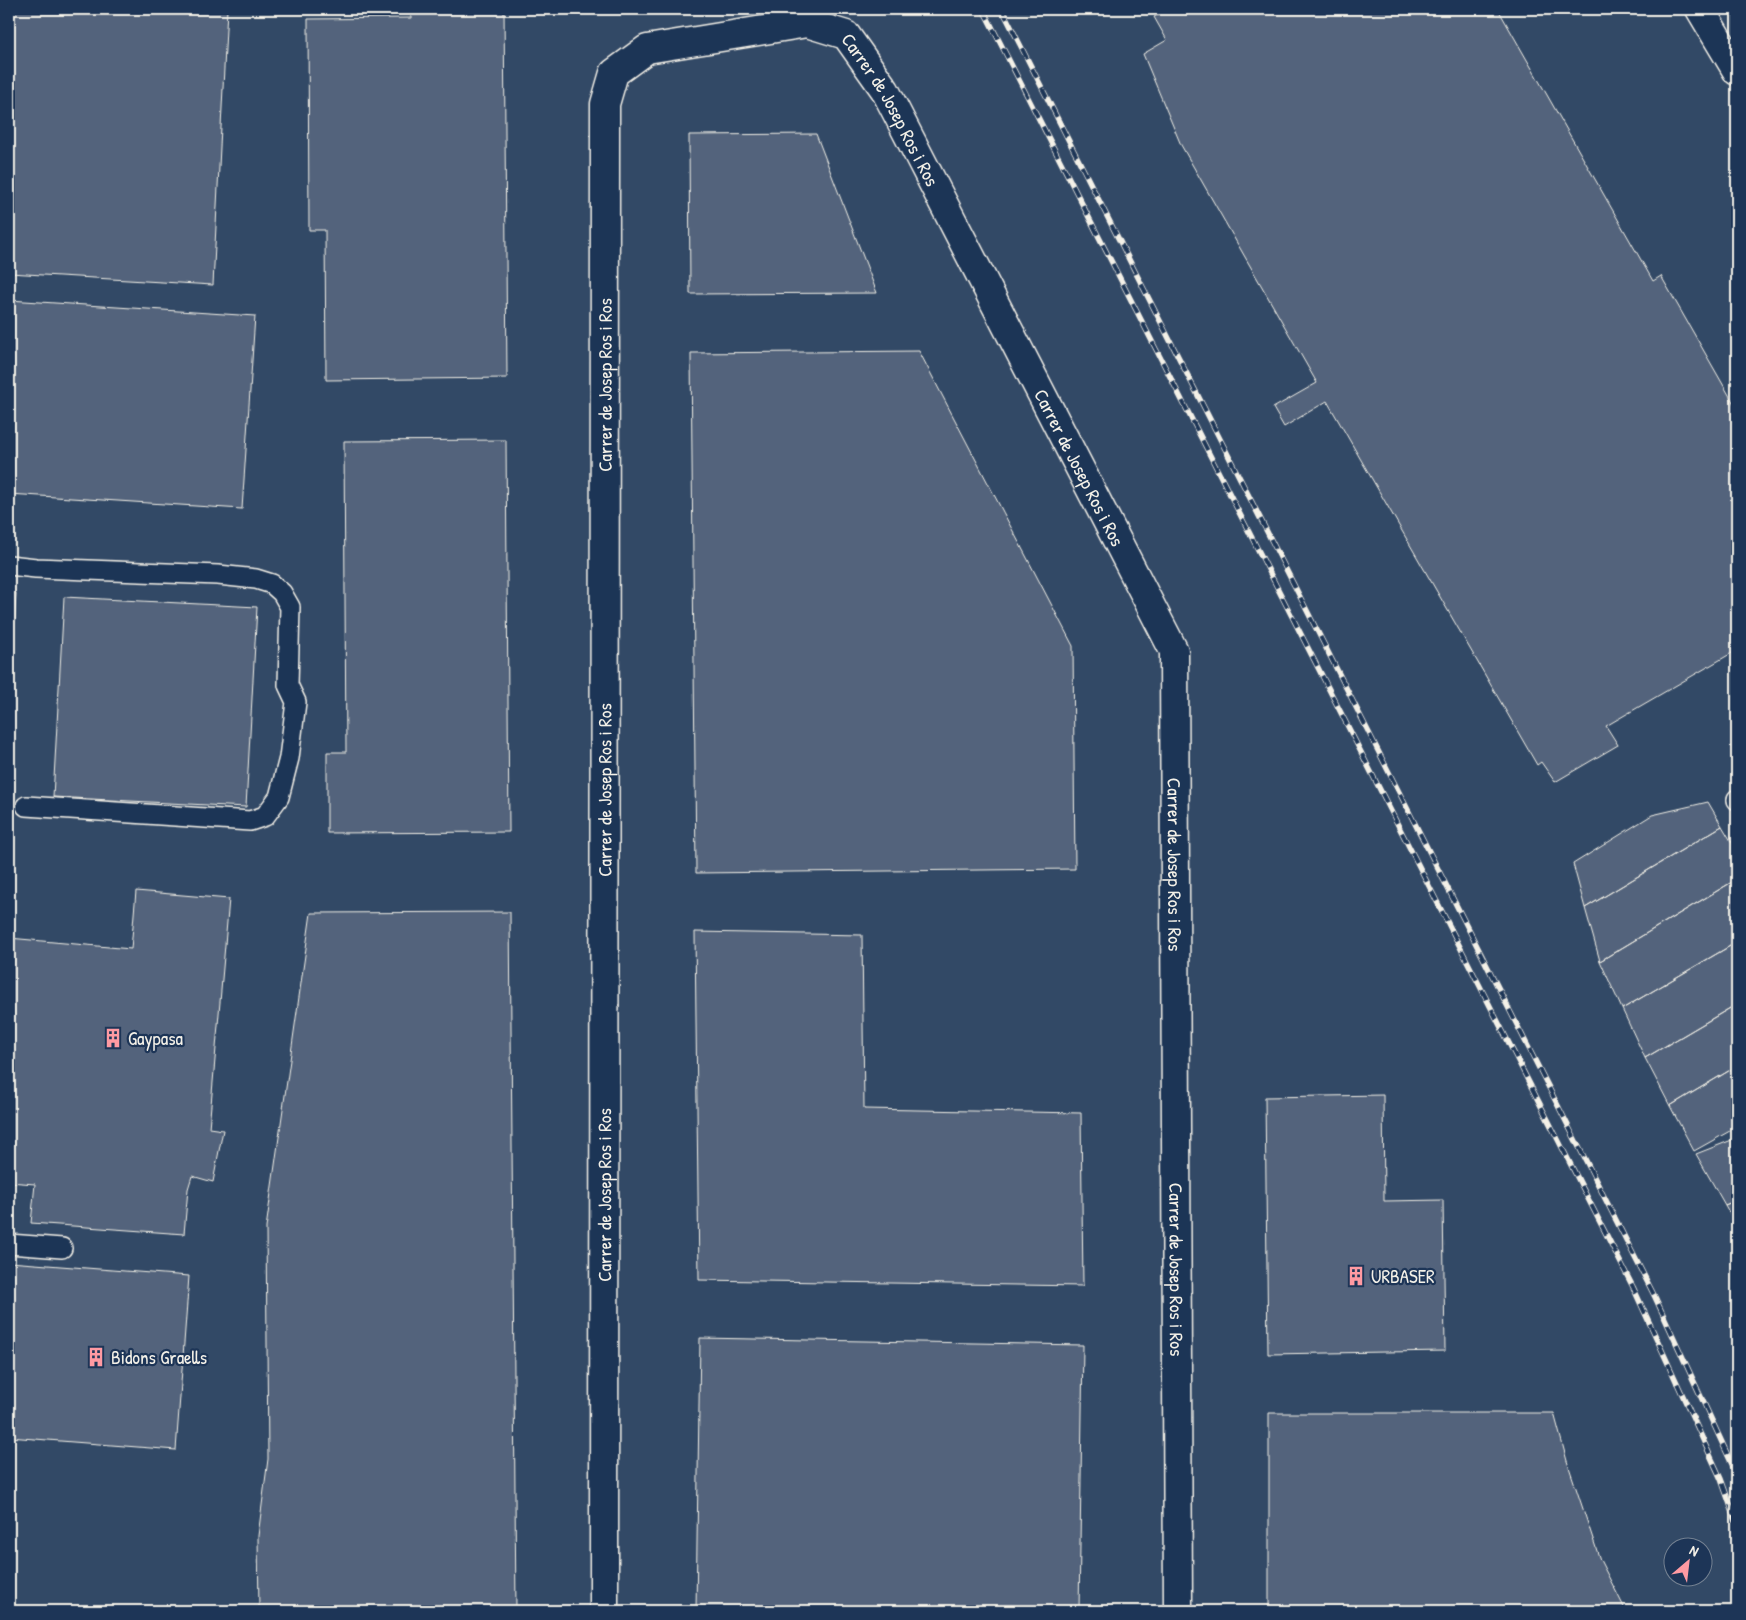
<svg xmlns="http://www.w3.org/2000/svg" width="1746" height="1620" viewBox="0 0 1746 1620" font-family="'Patrick Hand',sans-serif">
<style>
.built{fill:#334966;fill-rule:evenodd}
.building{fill:#52647b;stroke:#f4f1e8}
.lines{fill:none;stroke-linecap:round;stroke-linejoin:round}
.lane-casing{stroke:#f4f1e8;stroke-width:22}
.street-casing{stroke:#f4f1e8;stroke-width:31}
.secondary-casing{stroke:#f4f1e8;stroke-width:31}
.lane{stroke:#1d3557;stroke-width:19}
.street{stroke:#1d3557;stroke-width:28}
.secondary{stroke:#1d3557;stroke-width:28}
.rail-casing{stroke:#f4f1e8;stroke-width:5.5}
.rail{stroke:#1d3557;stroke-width:4;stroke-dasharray:11;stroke-linecap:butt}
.labels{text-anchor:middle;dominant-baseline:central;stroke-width:4.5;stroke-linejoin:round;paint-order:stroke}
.street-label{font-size:19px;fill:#f4f1e8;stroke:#1d3557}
.poi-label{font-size:19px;fill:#f4f1e8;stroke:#1d3557;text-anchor:start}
</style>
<rect width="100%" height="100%" fill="#263d5d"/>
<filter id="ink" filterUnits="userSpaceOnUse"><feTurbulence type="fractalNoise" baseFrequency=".02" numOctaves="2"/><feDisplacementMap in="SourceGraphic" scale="10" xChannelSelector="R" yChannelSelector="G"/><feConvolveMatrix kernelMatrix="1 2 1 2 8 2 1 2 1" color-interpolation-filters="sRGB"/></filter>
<g filter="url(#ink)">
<!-- built -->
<path class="built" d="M9,9H1737V1611H9ZM1674,1548H1704V1578H1674Z"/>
<!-- building -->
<path class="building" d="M9,9H227L213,285L9,273Z
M411,9H504L507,378L326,380L325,230H309L308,19L411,18Z
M1168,9H1498L1653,281L1661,276L1737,409V650L1606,726L1618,745L1555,782L1541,762L1537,765L1327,401L1284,427L1273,408L1317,383L1181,145L1143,54L1167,40L1154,17Z
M816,134L877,293L690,294L689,135Z
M9,300L255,316L242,509L9,494Z
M919,351L1073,646L1075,869L696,873L691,353Z
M506,440L509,832L327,833V752H346L344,441Z
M9,593H16L9,737Z
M64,597L257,607L246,807L53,797Z
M1708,802L1722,826L1585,908L1573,864L1652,815Z
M1722,826L1737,851V879L1600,961L1585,908Z
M1737,879V942L1622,1009L1600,961Z
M136,891L229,899L209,1128L223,1130L213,1182L192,1176L188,1189L184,1234L31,1223L35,1184L9,1182V938L131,949Z
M510,912L516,1611H259L258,1536L268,1459L266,1228L311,913Z
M695,932L862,935L864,1109L1081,1113L1083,1286L699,1280Z
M1737,942V1004L1645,1058L1622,1009Z
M1737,1004V1066L1670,1106L1645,1058Z
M1737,1066V1127L1694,1151L1670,1106Z
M1383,1095L1384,1201L1443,1200L1445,1351L1268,1354L1265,1097Z
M1737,1138V1200L1725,1205L1696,1154Z
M1737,1200V1227L1725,1205Z
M9,1262L189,1276L176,1450L9,1437Z
M700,1338L1083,1345L1079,1611H696Z
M1269,1413H1554L1567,1461L1600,1560L1626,1611H1269Z"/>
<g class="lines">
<defs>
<path id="lane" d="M9,565L36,568L218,575L256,579L272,584L282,593L290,607L288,685L296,702L289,758L279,797L265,816L250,821L26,806
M1737,799V800
M9,1244L62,1248"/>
<g id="street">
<path id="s1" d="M604,1611L605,104L614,73L647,49L807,23L846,35L885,90L1174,651L1178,1611"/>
</g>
<path id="secondary" d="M1700,9L1737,71"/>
</defs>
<!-- lane casing -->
<use href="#lane" class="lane-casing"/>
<!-- street casing -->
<use href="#street" class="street-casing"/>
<!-- secondary casing -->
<use href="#secondary" class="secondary-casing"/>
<!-- lane -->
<use href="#lane" class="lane"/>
<!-- street -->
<use href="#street" class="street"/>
<!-- secondary -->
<use href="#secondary" class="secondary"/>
<defs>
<path id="rail" d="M983,9L1633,1287L1721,1479L1737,1524
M1002,9L1655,1297L1737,1475"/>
</defs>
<!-- rail casing -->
<use href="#rail" class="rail-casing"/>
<!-- rail -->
<use href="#rail" class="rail"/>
</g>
</g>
<!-- icons -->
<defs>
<symbol id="building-bare" viewBox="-9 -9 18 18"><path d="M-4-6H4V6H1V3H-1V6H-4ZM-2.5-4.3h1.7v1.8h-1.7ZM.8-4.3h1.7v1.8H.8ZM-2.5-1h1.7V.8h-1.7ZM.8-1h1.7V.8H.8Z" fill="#ff9aa2" stroke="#1d3557" stroke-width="2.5" paint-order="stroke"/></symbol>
</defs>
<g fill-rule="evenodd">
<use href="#building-bare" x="99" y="1024" width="28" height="28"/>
<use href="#building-bare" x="1342" y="1262" width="28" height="28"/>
<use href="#building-bare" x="82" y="1343" width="28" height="28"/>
</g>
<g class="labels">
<!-- street labels -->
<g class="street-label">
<text stroke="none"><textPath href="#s1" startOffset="1870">Carrer de Josep Ros i Ros</textPath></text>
<text stroke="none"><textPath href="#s1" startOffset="1226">Carrer de Josep Ros i Ros</textPath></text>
<text stroke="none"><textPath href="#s1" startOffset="2275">Carrer de Josep Ros i Ros</textPath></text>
<text stroke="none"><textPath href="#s1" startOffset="821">Carrer de Josep Ros i Ros</textPath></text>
<text stroke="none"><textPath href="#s1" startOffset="2695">Carrer de Josep Ros i Ros</textPath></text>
<text stroke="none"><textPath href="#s1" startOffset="416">Carrer de Josep Ros i Ros</textPath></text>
<text stroke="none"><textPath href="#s1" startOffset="3100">Carrer de Josep Ros i Ros</textPath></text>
</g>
<!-- poi labels -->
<g class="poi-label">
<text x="128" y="1038">Gaypasa</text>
<text x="1371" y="1276">URBASER</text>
<text x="111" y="1357">Bidons Graells</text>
</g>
</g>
<!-- margin -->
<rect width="1746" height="1620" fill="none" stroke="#1d3557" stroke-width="30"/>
<rect x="15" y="15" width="1716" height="1590" fill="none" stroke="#f4f1e8" stroke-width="2" filter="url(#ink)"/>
<!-- north arrow -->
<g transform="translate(1688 1562) rotate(28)"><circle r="24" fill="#1d3557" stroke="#738091"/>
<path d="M0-4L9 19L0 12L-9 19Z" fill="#ff9aa2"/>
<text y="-8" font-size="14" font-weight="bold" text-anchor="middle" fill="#f4f1e8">N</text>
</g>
</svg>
